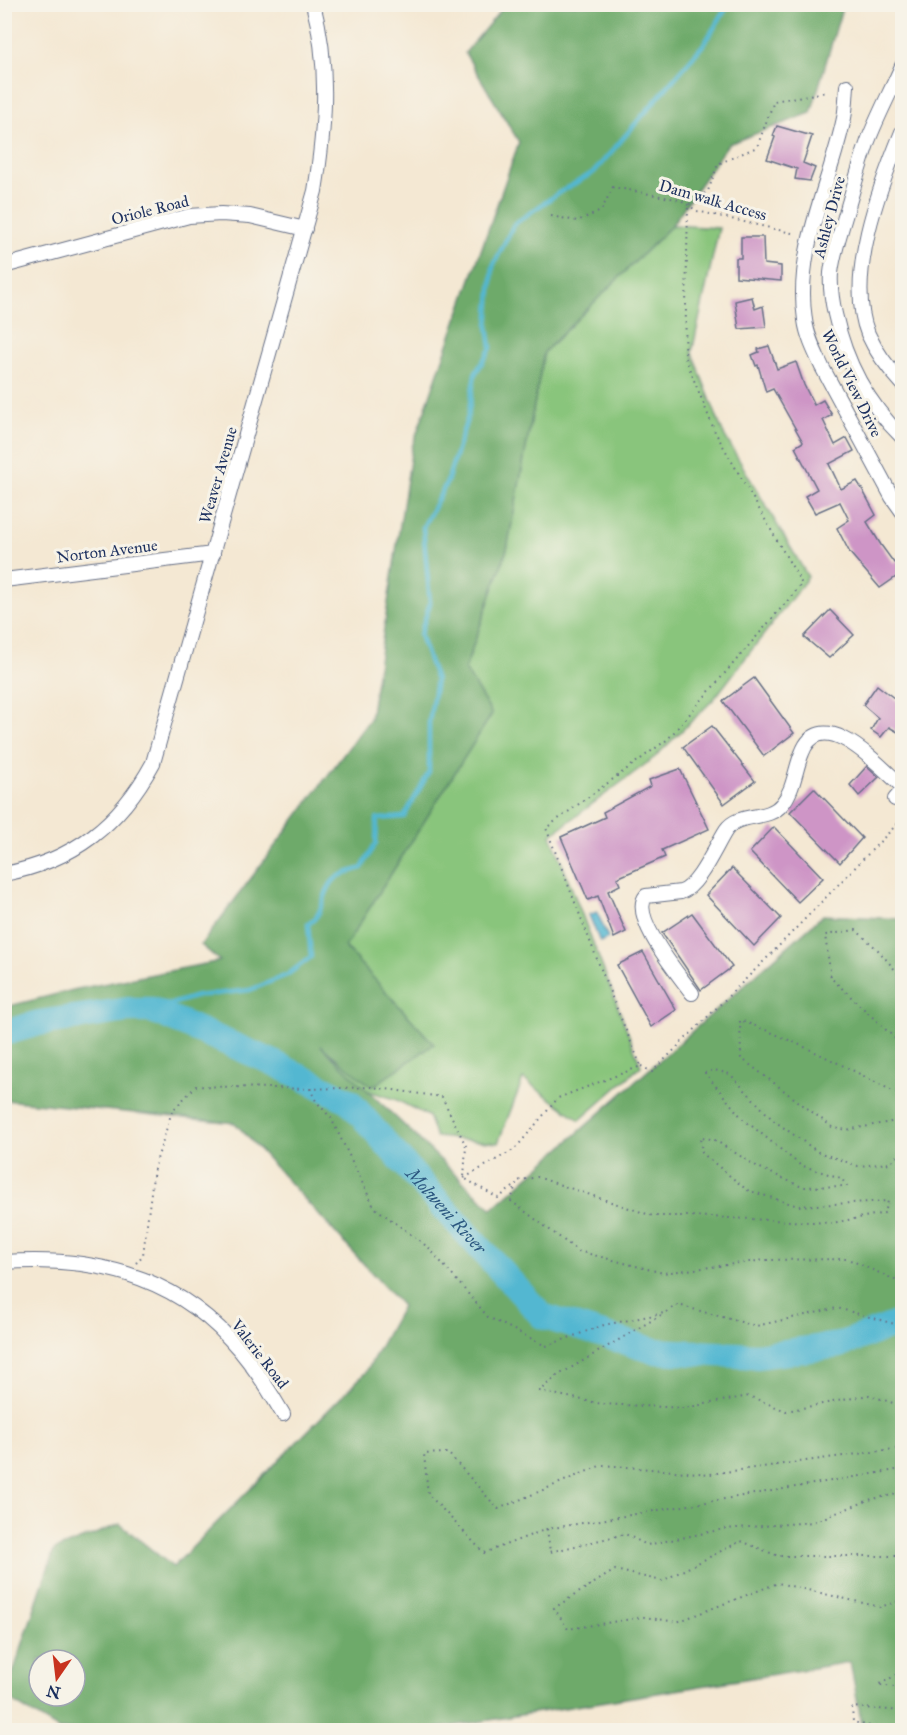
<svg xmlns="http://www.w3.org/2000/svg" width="907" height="1735" viewBox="0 0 907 1735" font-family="'IM FELL Great Primer',serif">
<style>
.green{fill:#89c57b;stroke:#527a6c;stroke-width:1.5}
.forest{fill:#6eaa6b;stroke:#446c64;stroke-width:1.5;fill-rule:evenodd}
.water{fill:#52b7d1;stroke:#367398;stroke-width:1.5}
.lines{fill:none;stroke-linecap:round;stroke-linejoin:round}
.stream{stroke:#52b7d1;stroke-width:4.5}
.river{stroke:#52b7d1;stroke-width:26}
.building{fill:#ce95c6}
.minor-casing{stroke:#677087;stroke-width:16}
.path{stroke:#677087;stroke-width:2;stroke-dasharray:1.5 4.5;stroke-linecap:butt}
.minor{stroke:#fff;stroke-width:14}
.labels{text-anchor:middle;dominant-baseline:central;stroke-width:6;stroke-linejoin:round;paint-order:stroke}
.street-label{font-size:16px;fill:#1b2f5e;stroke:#f7f3e8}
.water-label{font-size:18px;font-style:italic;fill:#2c5880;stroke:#f7f3e8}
</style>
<rect width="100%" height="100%" fill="#f7f3e8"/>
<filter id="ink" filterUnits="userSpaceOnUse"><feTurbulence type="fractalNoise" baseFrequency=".0167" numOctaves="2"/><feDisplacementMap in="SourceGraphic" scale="12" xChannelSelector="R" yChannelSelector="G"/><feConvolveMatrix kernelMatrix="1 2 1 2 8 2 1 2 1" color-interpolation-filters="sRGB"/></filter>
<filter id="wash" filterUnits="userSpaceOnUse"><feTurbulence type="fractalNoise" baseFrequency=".008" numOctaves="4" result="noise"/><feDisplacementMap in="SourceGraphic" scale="24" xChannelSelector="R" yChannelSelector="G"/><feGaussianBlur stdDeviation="1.35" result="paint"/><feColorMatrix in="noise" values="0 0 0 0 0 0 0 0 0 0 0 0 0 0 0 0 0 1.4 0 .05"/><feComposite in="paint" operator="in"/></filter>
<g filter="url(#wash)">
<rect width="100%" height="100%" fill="#f4e8d3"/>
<!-- green -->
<path class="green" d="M672,225L719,228L692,352L723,433L808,577L714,699L655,757L551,835L641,1066L580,1120L523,1079L498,1143L436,1137L428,1116L397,1100L322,1076L328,956L352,953L345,947L465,669L507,549L544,352Z"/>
<!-- forest -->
<path class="forest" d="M505,5H843L811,113L728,144L672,225L544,352L507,549L465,669L492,714L345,947L434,1044L372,1087L321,1046L492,1209L823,915L902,919V1730H863L850,1662L428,1730H59L5,1697L54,1550L120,1524L173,1567L366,1372L402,1306L235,1123L5,1100V1007L77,989L220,961L201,945L370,719L412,447L519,142L465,53ZM39,1660H75V1696H39Z"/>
<!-- water -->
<path class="water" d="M597,912L608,938L600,942L589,915Z"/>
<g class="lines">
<!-- stream -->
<path class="stream" d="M152,1010L197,996L250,990L287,975L311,957L308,924C325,915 321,892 335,879C342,873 354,871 362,868L376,843L377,819L404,817L429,772V723L436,680L420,635L430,603L423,527L447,482L468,416L475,374L491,348L488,326L493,266L514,224L557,194L594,172L704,44L729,4"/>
<!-- river -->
<path class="river" id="s1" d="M4,1033L39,1023L128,1010H152L272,1062L349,1101L412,1173L542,1316L655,1351L757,1356L839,1345L902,1322"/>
</g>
<g id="blocks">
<!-- building -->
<path class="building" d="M777,126L812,136L803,163L815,168L810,181L795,179L797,169L767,159L775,137L773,136Z
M741,237H763L764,264L781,266V281L736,277V258H741Z
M752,297L755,309L763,306L766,327L739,329L735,301Z
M769,346L777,369L796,362L804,385L814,405L823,400L832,415L823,420L835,445L847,438L854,451L829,464L841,489L857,481L862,489L876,515L867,522L881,545L894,563L903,555V572L880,588L850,553L837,528L849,520L840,502L815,513L805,496L817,489L795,447L803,442L773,389L766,392L758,365L756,366L752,355L759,352L758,349Z
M830,610L854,635L829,658L804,637Z
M754,678L794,733L764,756L723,701Z
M877,685L903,705V735L889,727L881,737L871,730L878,718L863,705Z
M712,726L755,781L724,804L683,747Z
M867,766L879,777L859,796L850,785Z
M680,769L709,829L662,850L665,857L617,878L620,885L608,891L626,932L614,938L598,896L588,900L561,837L605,817L603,812L651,786L649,780Z
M814,788L862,838L840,863L790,812Z
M774,827L823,878L798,902L750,852Z
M732,868L781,918L754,946L706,895Z
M692,913L732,967L701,990L662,933Z
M643,952L676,1010L651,1027L617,965Z"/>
</g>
</g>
<g filter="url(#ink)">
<use href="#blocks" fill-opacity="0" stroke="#677087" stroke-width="1.5"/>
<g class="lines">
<defs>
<path id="minor" d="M902,66C891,91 878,115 868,141C859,167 852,193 844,220C839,237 833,255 831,273C830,287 832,301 835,314C845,361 868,404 902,437
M847,86C846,97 846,108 844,118C830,185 794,250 805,320C807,336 815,352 822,367L892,497L902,511
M902,132C880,186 845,277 868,334C876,352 889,369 902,383
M4,266L189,216L221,214L250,216L305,229
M4,580L213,554
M895,799L902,791
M4,874C73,861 120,824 153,763L315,191C325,129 330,66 313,4
M692,993C679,975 629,916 646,896L681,892C699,886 715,847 726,830C739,811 768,822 782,804C794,790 795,769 802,753C822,701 881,768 902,786
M4,1262C91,1256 170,1274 230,1339C251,1361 268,1388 283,1414"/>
</defs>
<!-- minor casing -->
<use href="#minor" class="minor-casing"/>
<!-- path -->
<path class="path" d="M551,216L577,221L601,211L613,187L681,200L697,211L796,234
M902,978L878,950L856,930L825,935L831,978L902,1045
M641,1066L652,1072L769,956L902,819
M310,1089L372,1087L442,1097L466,1146L464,1178L498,1198L516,1185
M902,1096C849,1068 796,1041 740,1020L741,1058L832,1127L846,1130L902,1120
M902,1152L890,1163L858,1166L818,1152L773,1120L730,1074L714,1070L705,1073L742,1118L800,1165L841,1178L847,1186L802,1187L758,1167L713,1139L700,1138L702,1153L747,1190L798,1206L888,1201L885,1213L832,1223L689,1216H653L537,1177L517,1181L511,1201L578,1251L663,1273L765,1260L848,1259L902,1283
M464,1178L515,1149L558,1098L641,1066L611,995L546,828L668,739L802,584L715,432L685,358L688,205L708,191L718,164L757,147L774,101L826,92
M136,1263L143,1255L154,1169L172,1111L196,1086L310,1089L316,1101L331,1118L374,1207L429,1248L488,1317L546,1346L604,1325L664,1313
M666,1312L678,1305L756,1326L837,1308L902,1326
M661,1315L557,1376L539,1391L602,1404L684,1408L749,1396L786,1411L869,1395L902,1406
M902,1469L547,1529L550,1552L625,1534L647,1545L724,1529L813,1522L872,1499L902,1493
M547,1529L484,1553L428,1494L424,1454L448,1453L498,1509L602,1465L710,1474L902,1448
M902,1556H778L741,1541L662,1581L615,1570L554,1608L568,1629L644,1617L677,1622L778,1583L880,1607L902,1600
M902,1672L878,1685L902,1688
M887,1730L853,1722L852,1707L902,1711"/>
<!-- minor -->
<use href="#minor" class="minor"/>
</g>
</g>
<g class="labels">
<!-- street labels -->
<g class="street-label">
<text transform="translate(713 200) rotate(16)">Dam walk Access</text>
<text transform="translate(150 210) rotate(-14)">Oriole Road</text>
<text transform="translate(829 217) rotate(-75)">Ashley Drive</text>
<text transform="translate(852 383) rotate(64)">World View Drive</text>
<text transform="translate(218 475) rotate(-74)">Weaver Avenue</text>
<text transform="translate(107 551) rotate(-7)">Norton Avenue</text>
<text transform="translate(260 1354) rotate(52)">Valerie Road</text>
</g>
<!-- water labels -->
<g class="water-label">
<text stroke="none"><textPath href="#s1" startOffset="514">Molweni River</textPath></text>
</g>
</g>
<!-- margin -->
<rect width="907" height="1735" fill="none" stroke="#f7f3e8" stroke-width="24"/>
<!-- north arrow -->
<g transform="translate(57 1678) rotate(194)"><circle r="28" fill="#f7f3e8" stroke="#9fa5b1" stroke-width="1.5"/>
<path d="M0-4.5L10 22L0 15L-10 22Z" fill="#c8321e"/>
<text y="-9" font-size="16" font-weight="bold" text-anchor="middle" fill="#1b2f5e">N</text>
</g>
</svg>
